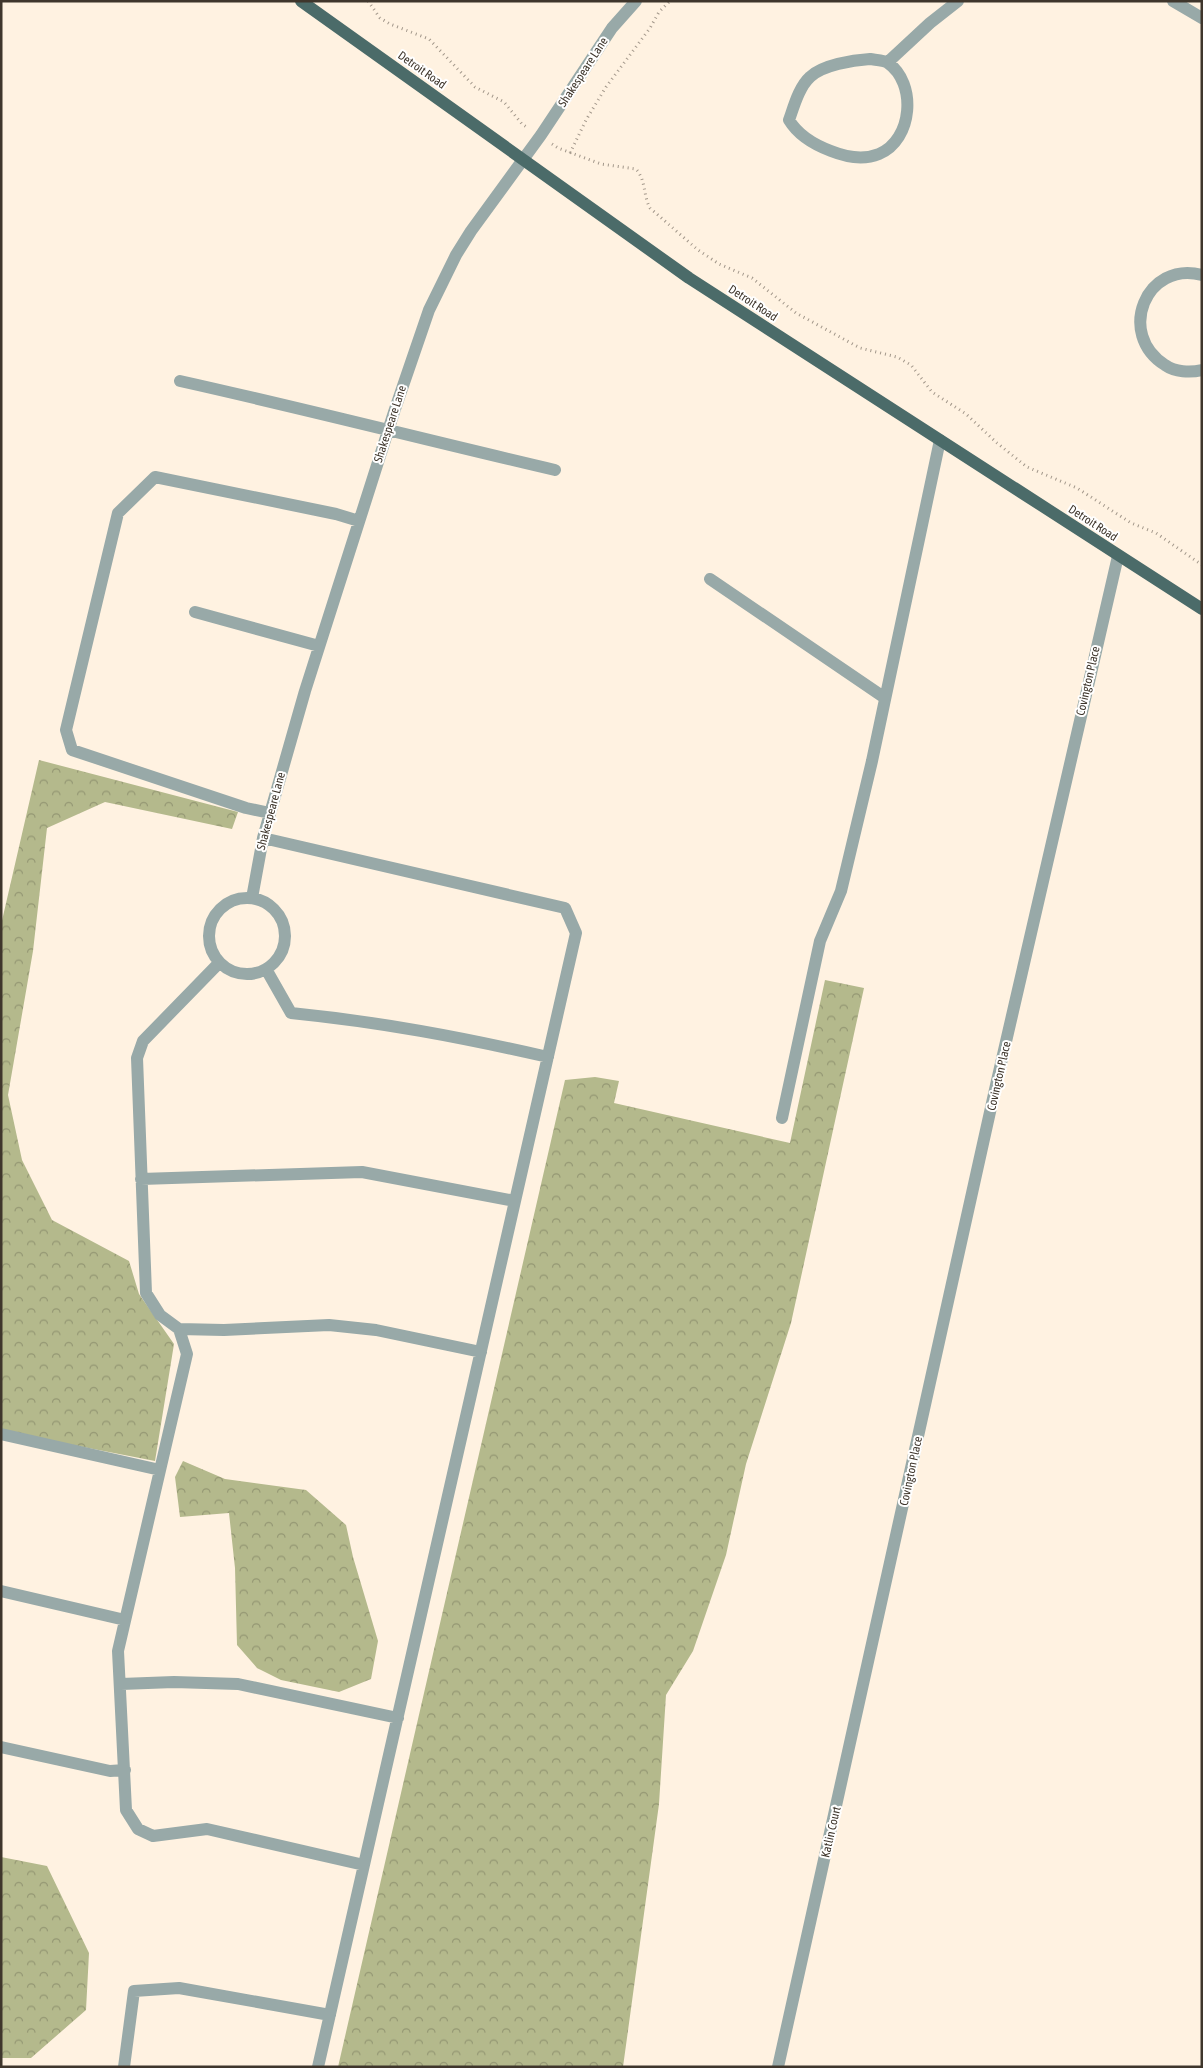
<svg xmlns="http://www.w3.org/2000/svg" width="1203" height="2068" viewBox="0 0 1203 2068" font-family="'Asap Condensed',sans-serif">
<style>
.forest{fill:url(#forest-crowns)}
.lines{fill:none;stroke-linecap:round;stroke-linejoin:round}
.path{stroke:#a2978a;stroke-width:3;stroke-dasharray:1 4;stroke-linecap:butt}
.minor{stroke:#98a9a8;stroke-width:12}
.major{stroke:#4b6b69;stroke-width:12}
.labels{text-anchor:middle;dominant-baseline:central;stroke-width:4;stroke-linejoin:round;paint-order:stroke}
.street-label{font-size:12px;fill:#3f362c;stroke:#fff}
</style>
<defs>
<pattern id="forest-crowns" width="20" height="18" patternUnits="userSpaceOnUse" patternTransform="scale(1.25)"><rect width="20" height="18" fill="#b4b98c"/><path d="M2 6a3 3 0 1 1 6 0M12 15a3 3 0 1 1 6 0" fill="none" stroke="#949773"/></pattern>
</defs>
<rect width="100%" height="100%" fill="#fff2e1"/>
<!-- forest -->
<path class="forest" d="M39,760L238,812L232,829L105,802L47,828L33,951L8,1095L22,1160L52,1220L129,1261L139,1294L174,1344L155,1461L1,1431V925Z
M825,980L864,988L791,1323L746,1464L726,1555L693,1651L666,1695L659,1804L623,2067H338L565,1080L595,1077L619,1081L614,1103L790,1143Z
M183,1461L225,1479L306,1490L346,1525L353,1557L378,1641L371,1679L339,1692L281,1680L257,1668L237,1645L235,1568L229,1513L180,1517L175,1477Z
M1,1857L47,1866L89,1953L86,2010L31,2058H1Z"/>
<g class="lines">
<!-- path -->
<path class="path" d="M368,1L380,18L390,24L429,39L475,87L504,102L522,124L528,128
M552,144L558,148L601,164L636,169C646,180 643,195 650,208L698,250L719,264L752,278L796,313L860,348L897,357L911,365L932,392L966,414L997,443L1027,467L1077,488L1131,523L1156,533L1202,565
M570,153L586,120L606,87L650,28L659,12L670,1"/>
<!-- minor -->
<path class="minor" d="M1173,1L1202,18
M870,59C875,60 884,60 888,63C917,83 913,140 879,154C864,160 846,157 831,151C815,145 798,135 789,120C794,106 799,87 810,77C822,65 853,60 870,59Z
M888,62L930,23L958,1
M1202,275C1146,260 1116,334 1165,365C1175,372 1190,373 1202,370
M180,381C306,409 430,441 555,470
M710,579L885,698
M195,612L319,646
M270,813L246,808L72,750L66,730L118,513L155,477L336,514L359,521
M263,838L565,908L576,933L318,2067
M209 936a38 38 0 1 1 76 0a38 38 0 1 1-76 0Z
M252,898L263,838L305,691L394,412L429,310L456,255L471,231L541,135L612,28L636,1
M219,963L143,1041L137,1058L146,1293L160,1315L179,1329L224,1330L329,1325L376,1330L481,1352
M266,969L291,1013C381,1022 460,1037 548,1057
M782,1118L820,941L841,891L872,761L940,440
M141,1179L362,1172L515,1201
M179,1329L187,1354L118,1651L126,1810L138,1829L153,1836L207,1829L364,1865
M1,1434L160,1470
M1,1591L125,1620
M121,1684L174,1682L238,1684L398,1718
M1,1747L110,1771L125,1770
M124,2067L134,1991L179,1988L330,2015
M778,2067L996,1085L1118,556"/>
<!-- major -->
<path class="major" d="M301,1L689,278L1202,609"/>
</g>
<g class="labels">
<!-- street labels -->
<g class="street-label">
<text transform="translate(422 70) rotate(35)">Detroit Road</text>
<text transform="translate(583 72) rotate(-57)">Shakespeare Lane</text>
<text transform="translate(753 303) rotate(33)">Detroit Road</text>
<text transform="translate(390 424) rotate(-72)">Shakespeare Lane</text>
<text transform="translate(1093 523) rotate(33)">Detroit Road</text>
<text transform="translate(1088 681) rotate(-77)">Covington Place</text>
<text transform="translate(271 811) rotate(-75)">Shakespeare Lane</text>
<text transform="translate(999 1076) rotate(-77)">Covington Place</text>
<text transform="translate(911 1471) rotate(-78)">Covington Place</text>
<text transform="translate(831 1832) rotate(-77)">Katlin Court</text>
</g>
</g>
<!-- border -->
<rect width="1203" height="2068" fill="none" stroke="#3f362c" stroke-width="5"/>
</svg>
